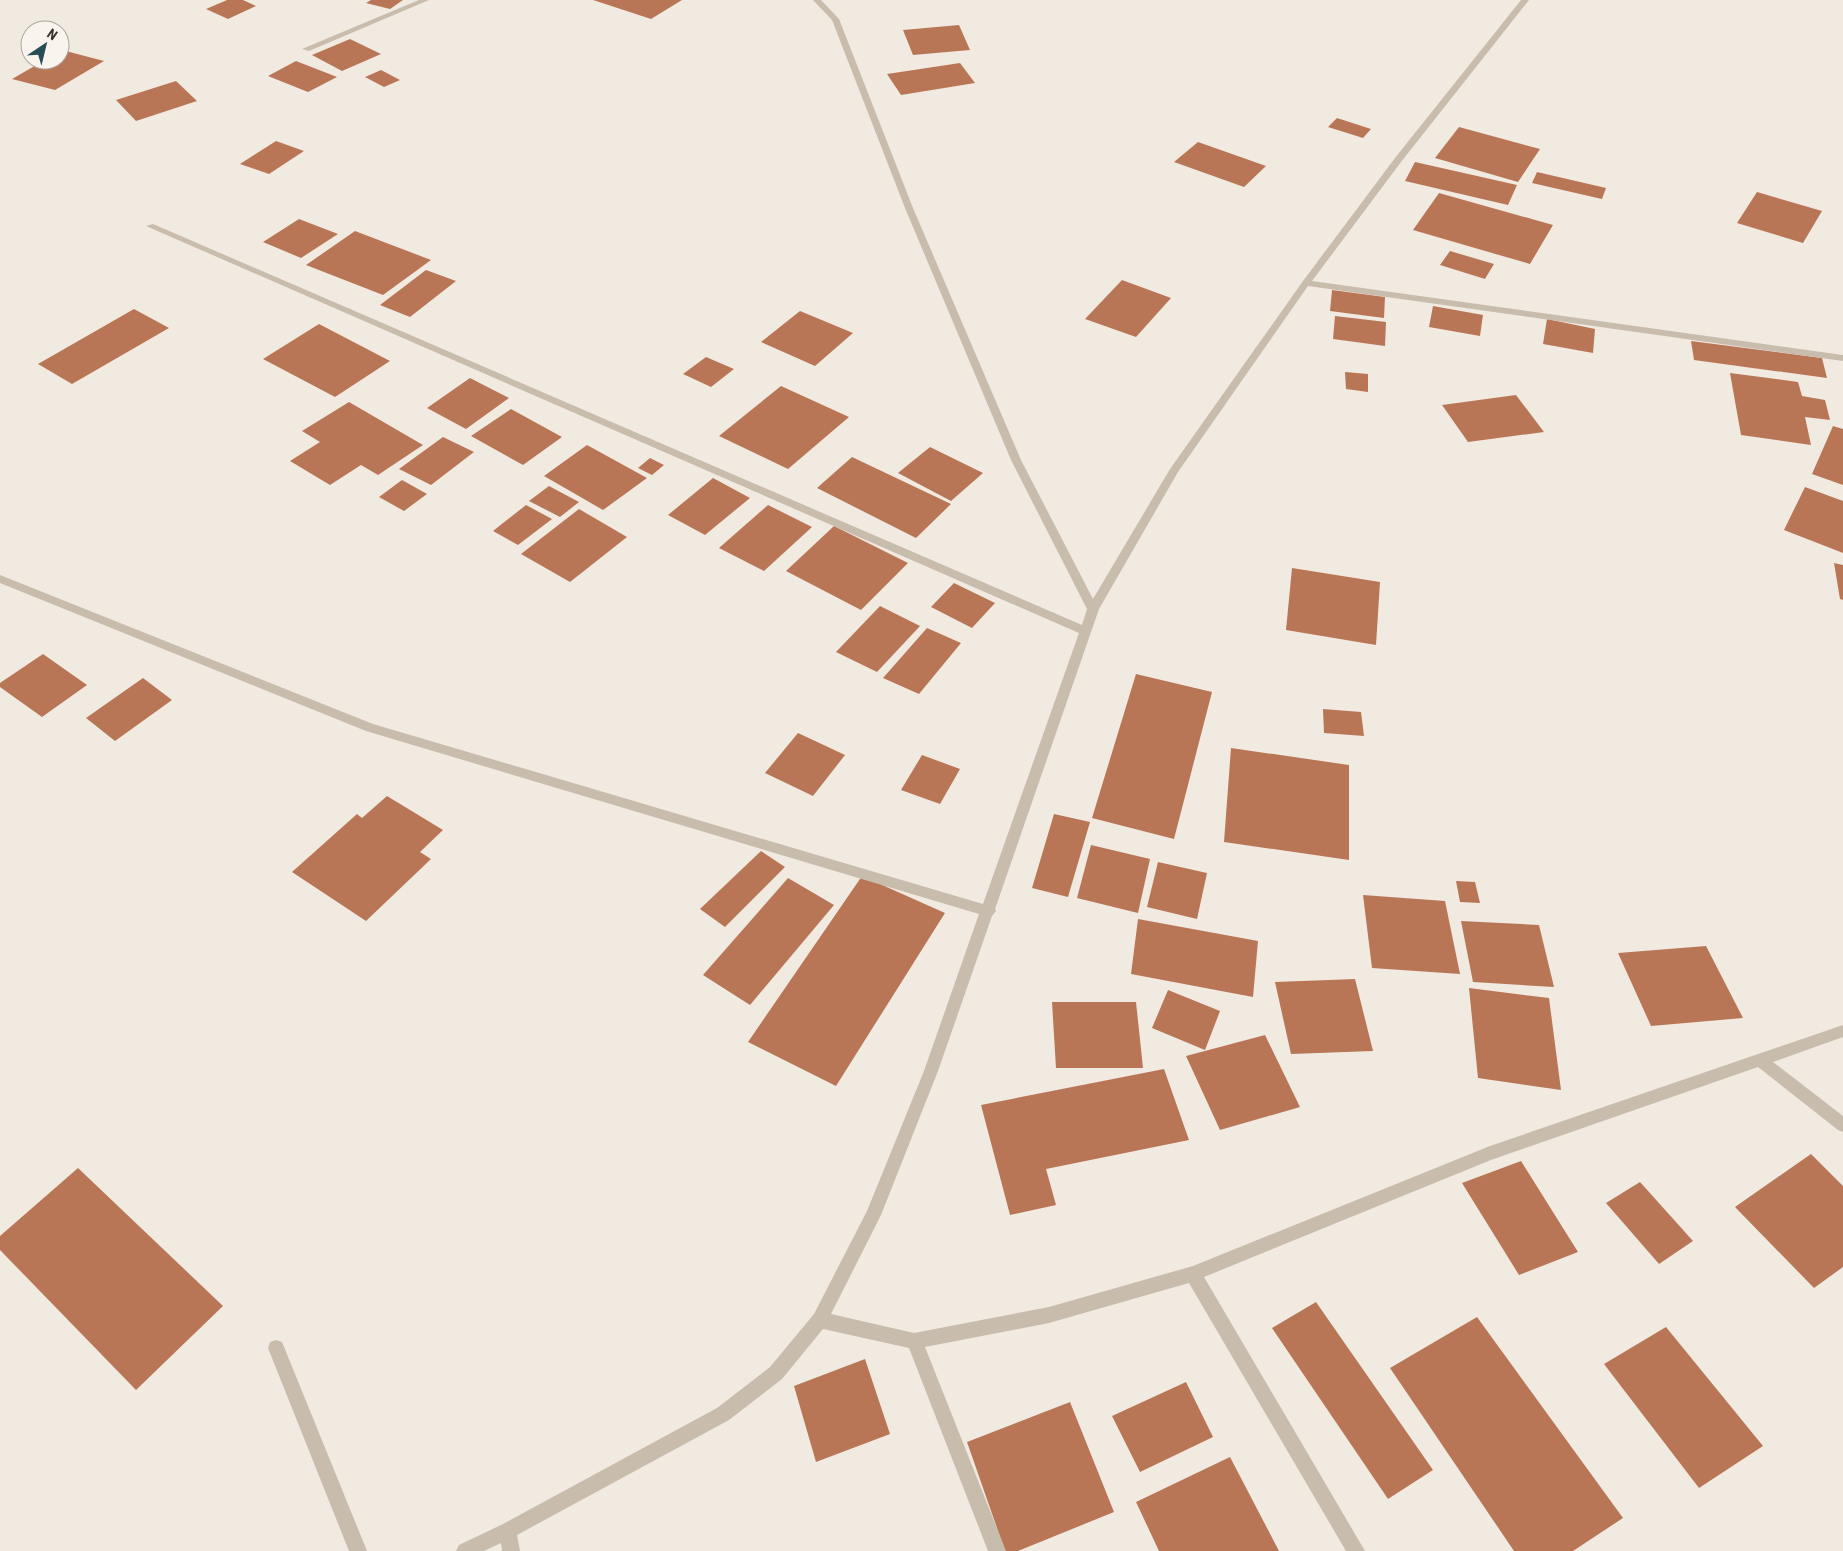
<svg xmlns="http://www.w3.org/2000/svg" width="1843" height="1551" viewBox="0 0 1843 1551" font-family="'Roboto Condensed',sans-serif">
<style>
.building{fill:#b97656}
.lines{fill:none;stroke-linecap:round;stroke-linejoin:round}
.minor{fill:#c8bcad;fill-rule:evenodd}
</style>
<rect width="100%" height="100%" fill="#f1eae1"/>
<!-- building -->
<path class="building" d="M227,0H243L256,6L228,19L206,9Z
M371,0H403L390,9L366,3Z
M593,0H682L651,19Z
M959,25L970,50L913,55L903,30Z
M350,39L381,54L342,71L312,55Z
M62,50L104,61L55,90L12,79L45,60H60V51Z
M296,61L337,77L308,92L268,76Z
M960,63L975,83L901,95L887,74Z
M381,70L400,80L384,87L365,77Z
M176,81L197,101L136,121L116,100Z
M1337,118L1371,129L1363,138L1328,127Z
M1459,127L1540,149L1518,182L1435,158Z
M276,141L304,151L269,174L240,164Z
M1198,142L1266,166L1244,187L1174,162Z
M1415,162L1517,185L1508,205L1405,181Z
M1537,172L1606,188L1602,199L1532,183Z
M1757,192L1822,211L1803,243L1737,223Z
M1439,193L1553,225L1530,264L1413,230Z
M299,219L338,234L301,258L263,242Z
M355,231L431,260L383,295L306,265Z
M1450,251L1494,264L1485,279L1440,265Z
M426,270L456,281L410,317L380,305Z
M1122,280L1171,298L1136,337L1085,319Z
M1332,290L1385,297L1384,318L1330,311Z
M1433,306L1483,315L1480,336L1429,327Z
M134,309L169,328L72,384L38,364Z
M800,311L853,333L815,366L761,342Z
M1335,316L1386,322L1385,346L1333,339Z
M1547,319L1595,329L1593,353L1543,344Z
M319,324L390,361L335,397L263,359Z
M1691,341L1822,358L1827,378L1694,360Z
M706,357L734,369L711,387L683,374Z
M1345,372L1368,374V392L1346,389Z
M1730,373L1798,382L1802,396L1825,400L1830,420L1805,417L1811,445L1741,435Z
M470,378L509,398L466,429L427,408Z
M781,386L849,417L788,469L719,436Z
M1516,395L1544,432L1468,442L1442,405Z
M349,402L423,445L378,475L361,465L330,485L290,461L320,442L302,431Z
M511,409L562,437L523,465L471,436Z
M1833,426L1843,429V485L1812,474Z
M443,437L474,452L431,485L399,469Z
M587,445L647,478L603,510L544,476Z
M930,447L983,473L951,501L898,473Z
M852,457L951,504L916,538L817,488Z
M650,458L664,465L652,475L638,468Z
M713,478L750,498L705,535L668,515Z
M402,480L427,494L404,511L379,497Z
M549,486L579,502L560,517L529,501Z
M1805,487L1843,501V553L1784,530Z
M526,505L552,519L518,545L493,531Z
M768,505L812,527L764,571L719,548Z
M579,509L627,537L570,582L521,554Z
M834,526L908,563L861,610L786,571Z
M1834,563L1843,565V600L1840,599Z
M1292,568L1380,582L1376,645L1286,630Z
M954,583L995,603L972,628L931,607Z
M880,606L920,626L877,672L836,652Z
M927,628L961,643L919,694L883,678Z
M43,654L87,685L42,717L0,687V683Z
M1136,674L1212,692L1174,839L1092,818Z
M143,678L172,700L115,741L86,718Z
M1323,709L1361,712L1364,736L1324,733Z
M798,733L845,755L813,796L765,773Z
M1231,748L1349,765V860L1224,842Z
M922,755L960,769L940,804L901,790Z
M387,796L443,830L420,852L431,859L366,921L292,872L357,814L362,818Z
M1054,814L1090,822L1068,897L1032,888Z
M1091,845L1150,859L1138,913L1077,898Z
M761,851L785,867L725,927L700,909Z
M1158,862L1207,873L1197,919L1147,907Z
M862,876L945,913L836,1086L748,1042Z
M788,878L834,905L750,1005L703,975Z
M1456,881L1475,882L1480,903L1460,902Z
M1363,895L1445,901L1460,974L1372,968Z
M1138,919L1258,941L1253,997L1131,974Z
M1461,921L1539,925L1554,987L1473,982Z
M1706,946L1743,1018L1651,1026L1618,953Z
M1355,979L1373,1051L1291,1054L1275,982Z
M1469,988L1549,998L1561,1090L1478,1078Z
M1168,990L1220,1011L1205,1050L1152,1028Z
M1052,1002H1136L1143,1068H1056Z
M1265,1035L1300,1107L1220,1130L1186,1056Z
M1164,1069L1189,1140L1046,1169L1056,1205L1010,1215L981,1105Z
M1811,1154L1843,1186V1267L1814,1288L1735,1207Z
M1521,1161L1578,1252L1519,1275L1462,1183Z
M78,1168L223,1306L136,1390L0,1250V1236Z
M1640,1182L1693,1241L1659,1264L1606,1203Z
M1316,1302L1433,1470L1388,1499L1272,1328Z
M1477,1317L1623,1518L1573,1551H1514L1390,1368Z
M1666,1327L1763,1446L1699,1488L1604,1364Z
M865,1359L890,1434L816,1462L794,1386Z
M1186,1382L1213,1437L1140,1472L1112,1416Z
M1070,1402L1114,1512L1018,1551H1005L967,1442Z
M1230,1457L1279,1551H1159L1136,1502Z"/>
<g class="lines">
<!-- minor -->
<path class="minor" d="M419,0H429L309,51L302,49Z
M813,0H821L839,19L913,208L1021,460L1093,599L1170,469L1303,281L1395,158L1521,0H1529L1401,162L1312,281L1843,355V361L1308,286L1178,472L1099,609L995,909L996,911L992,916L938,1071L881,1215L831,1314L914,1333L1049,1307L1193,1266L1490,1146L1843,1025V1037L1773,1062L1843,1116V1132L1838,1130L1758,1067L1491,1160L1204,1277L1365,1551H1346L1189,1283L1049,1323L925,1347L1006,1551H988L909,1348L823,1329L782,1379L729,1420L517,1535L520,1551H502L501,1543L484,1551H456L459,1545L501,1525L717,1408L770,1367L814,1314L867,1211L924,1071L979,914L366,731L0,583V575L373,724L983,904L1079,633L146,226L153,224L1082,625L1087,609L1011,460L905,208L832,20Z
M276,1340L282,1342L367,1551H349L268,1348L270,1342Z"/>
</g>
<!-- north arrow -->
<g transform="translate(45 45) rotate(35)"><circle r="24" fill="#f9f4ed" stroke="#aba69f"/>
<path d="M0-4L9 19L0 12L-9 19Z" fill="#254e55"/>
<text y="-8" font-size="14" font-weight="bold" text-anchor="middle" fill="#37302b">N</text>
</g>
</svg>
